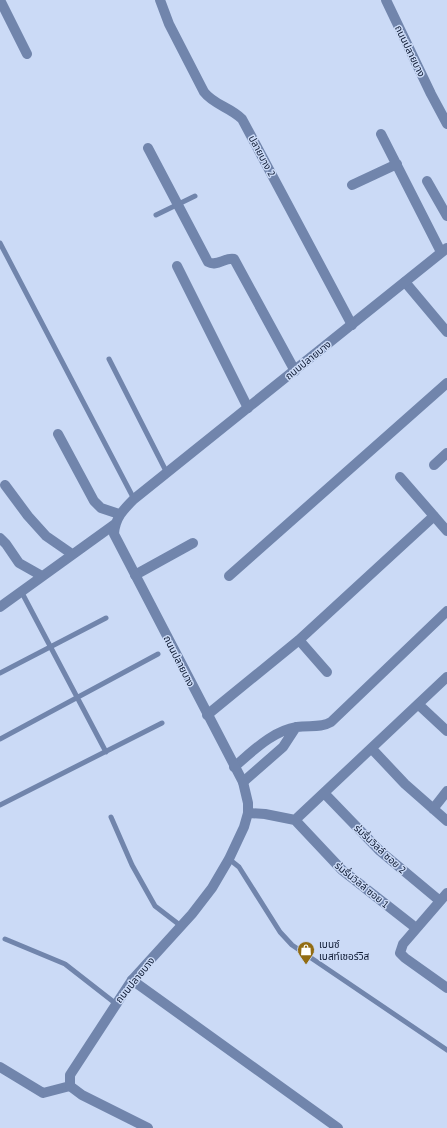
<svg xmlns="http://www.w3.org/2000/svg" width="447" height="1128" viewBox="0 0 447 1128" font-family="'PT Sans','Noto Sans Thai',sans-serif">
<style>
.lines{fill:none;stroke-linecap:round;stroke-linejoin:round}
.service{stroke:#7185ac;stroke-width:5}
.minor{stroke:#7185ac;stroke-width:10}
.tertiary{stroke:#7185ac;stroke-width:10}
.labels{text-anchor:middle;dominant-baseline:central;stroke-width:3;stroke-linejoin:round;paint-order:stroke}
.street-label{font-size:10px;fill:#0b1730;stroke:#cbdaf6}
.poi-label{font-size:10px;fill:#0b1730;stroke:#cbdaf6;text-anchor:start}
</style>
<rect width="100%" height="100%" fill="#cbdaf6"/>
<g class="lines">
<!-- service -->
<path class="service" d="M156,215L195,196
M0,243L134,499
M109,359L167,473
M21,591L106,752
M0,673L106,618
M0,739L158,654
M0,805L162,723
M111,817L132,865L155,906L181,926
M229,859L239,867L280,932L292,945L447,1050
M5,939L65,964L115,1003"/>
<!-- minor -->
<path class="minor" d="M0,0L27,54
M160,0L169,24L204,92C214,105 230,107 242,119L352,325
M381,134L441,252
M148,148L208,262C217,267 225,257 234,259L295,371
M427,181L447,216
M352,185L397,164
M177,266L248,408
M405,282L447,332
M58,434L94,501L101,508L119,514
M434,465L447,453
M400,477L447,531
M5,485L28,516L46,536L72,554
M0,538L6,544L19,563L42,576
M135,575L193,543
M229,576L447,383
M0,607L115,524
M299,640L327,672
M419,705L447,731
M207,715L299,640L434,516
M372,749L405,784L447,821
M234,767C253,751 272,731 297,727C309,725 321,728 331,722L447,611
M243,782L283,747L296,727
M324,793L380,851L440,901
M433,809L447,791
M248,813L265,814L295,820
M295,820L447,677
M295,820L342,870L416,928
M447,893L403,944L400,953L405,958L447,988
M132,980L338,1128
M0,1067L43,1093L70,1086"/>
<!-- tertiary -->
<path class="tertiary" d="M386,0L431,94L447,124
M148,1128L82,1095L70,1086V1075L132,980L192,914L212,888L229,859L244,827L248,813V803L243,782L114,534C115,518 123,510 134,499L447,248"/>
</g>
<!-- icons -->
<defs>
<symbol id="shop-pin" viewBox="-11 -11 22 30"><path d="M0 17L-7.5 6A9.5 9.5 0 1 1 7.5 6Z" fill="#926c13" stroke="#cbdaf6"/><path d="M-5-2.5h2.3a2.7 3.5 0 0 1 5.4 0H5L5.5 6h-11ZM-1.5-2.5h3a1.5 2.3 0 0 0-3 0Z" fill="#fff"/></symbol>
</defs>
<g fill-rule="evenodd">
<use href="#shop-pin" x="296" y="940" width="20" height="27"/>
</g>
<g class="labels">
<!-- street labels -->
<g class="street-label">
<text transform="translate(410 51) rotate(64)">ถนนปลายบาง</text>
<text transform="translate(262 156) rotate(62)">ปลายบาง 2</text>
<text transform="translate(308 360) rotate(-39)">ถนนปลายบาง</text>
<text transform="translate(179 661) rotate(63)">ถนนปลายบาง</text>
<text transform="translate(380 849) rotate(43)">ร่มรื่นวิลล์ ซอย 2</text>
<text transform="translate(362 885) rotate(39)">ร่มรื่นวิลล์ ซอย 1</text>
<text transform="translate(135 980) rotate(-51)">ถนนปลายบาง</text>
</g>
<!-- poi labels -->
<g class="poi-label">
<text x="319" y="944">เบนซ์<tspan x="319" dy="12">เบสท์เซอร์วิส</tspan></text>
</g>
</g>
</svg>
